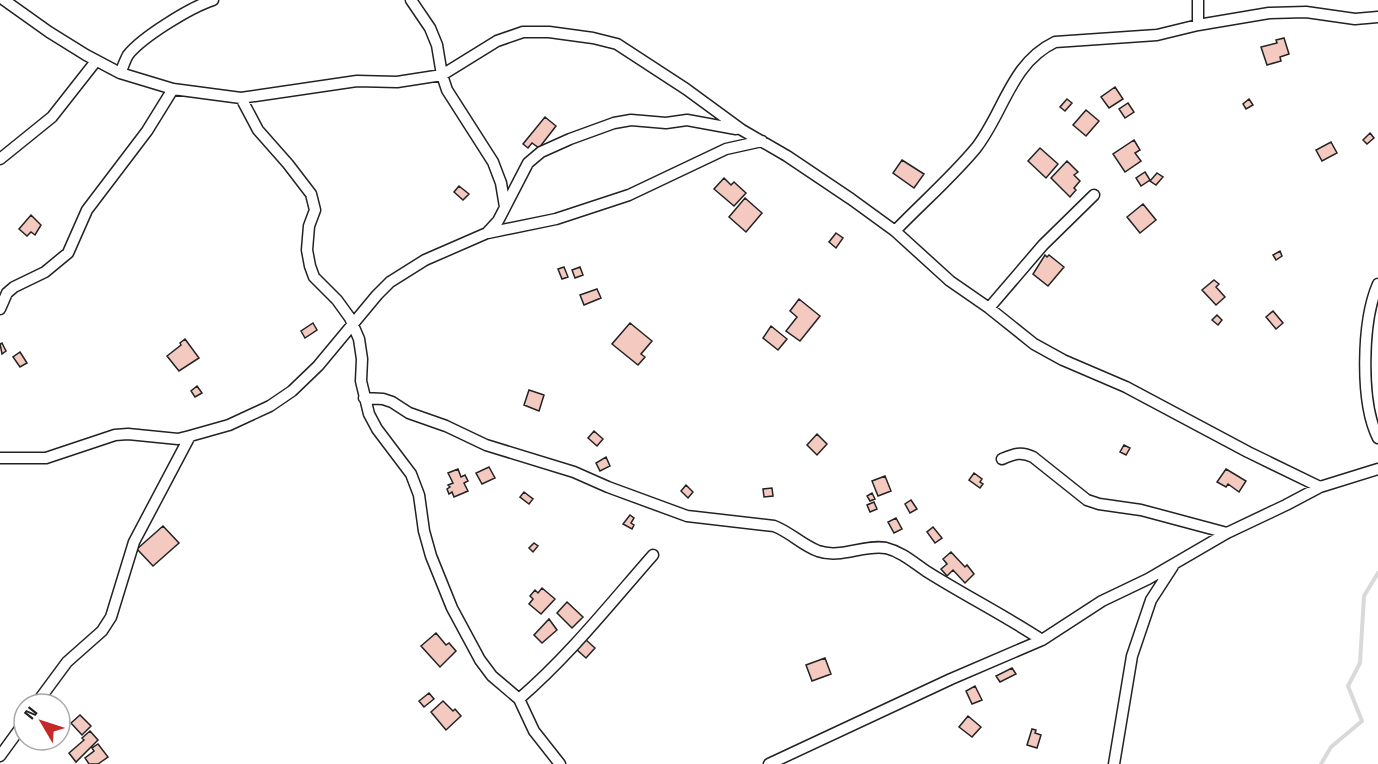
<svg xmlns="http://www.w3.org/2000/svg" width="1378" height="764" viewBox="0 0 1378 764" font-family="'Titillium Web',sans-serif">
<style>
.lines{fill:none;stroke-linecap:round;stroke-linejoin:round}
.stream{stroke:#d9d9d9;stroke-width:4}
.building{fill:#f3c9c0;stroke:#222;stroke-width:1.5}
.minor-casing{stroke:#222;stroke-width:13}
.minor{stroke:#fff;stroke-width:10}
</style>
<rect width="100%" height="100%" fill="#fff"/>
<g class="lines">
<!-- stream -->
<path class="stream" d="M1321,764L1331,747L1362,721L1348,686L1360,663L1364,596L1378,573"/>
</g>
<!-- building -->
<path class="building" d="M1284,38L1289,54L1280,57L1281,61L1267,65L1261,47L1277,43L1276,40Z
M1115,87L1123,99L1109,108L1101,97Z
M1067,99L1072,103L1065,111L1060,107Z
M1249,99L1253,105L1246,109L1243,104Z
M1128,103L1134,112L1125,118L1119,109Z
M1086,110L1099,121L1086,136L1073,125Z
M545,117L556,126L539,148L532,143L528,148L523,144Z
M1370,133L1374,138L1367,144L1363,140Z
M1134,140L1140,150L1135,153L1141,161L1125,172L1113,154Z
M1331,142L1337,153L1322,161L1316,150Z
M1040,148L1058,164L1046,178L1028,161Z
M902,160L924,174L914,188L893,173Z
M1067,161L1078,172L1074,175L1080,181L1074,188L1076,190L1070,197L1051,178Z
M1145,172L1150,180L1141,186L1136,178Z
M1157,173L1163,177L1156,185L1150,181Z
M724,178L731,185L734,182L746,193L734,206L714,189Z
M459,186L469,194L463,200L454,192Z
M745,198L762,213L746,232L729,217Z
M1143,204L1156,220L1140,233L1127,217Z
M31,215L41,225L35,235L31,232L27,236L19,229Z
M836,233L843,238L836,248L829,242Z
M1280,251L1282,256L1276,260L1273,255Z
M1045,255L1047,257L1049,255L1064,267L1048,286L1033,274Z
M564,267L568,277L562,279L558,269Z
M580,267L583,275L575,278L572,270Z
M1214,280L1219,284L1216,287L1225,297L1216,305L1202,290Z
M597,289L601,298L584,305L580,295Z
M799,299L820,316L800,341L786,331L797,317L790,311Z
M1273,311L1283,323L1276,329L1266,317Z
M1217,315L1222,320L1218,325L1212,320Z
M313,323L317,330L305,338L301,331Z
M630,323L652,341L641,354L645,357L638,365L612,344Z
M771,326L787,339L778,350L763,338Z
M185,339L199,358L179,371L167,356L181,345L180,343Z
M2,343L6,351L2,354L0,344Z
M20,352L27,363L20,367L13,357Z
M197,386L202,393L195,397L191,391Z
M529,390L544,395L539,411L524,405Z
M594,431L603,439L597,446L588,438Z
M817,434L827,444L817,455L807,445Z
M1124,445L1130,448L1126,455L1120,452Z
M606,457L610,466L600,471L596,463Z
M489,467L495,478L482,484L476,473Z
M458,469L461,477L465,475L468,481L464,483L468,491L454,497L452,492L449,494L447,489L450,487L448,485L453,483L448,473Z
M1226,469L1246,481L1239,492L1228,484L1226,487L1217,482Z
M974,473L982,479L980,482L983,484L980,488L969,480Z
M885,476L891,491L878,496L872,481Z
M686,485L693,492L688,498L681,491Z
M772,488L773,496L764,497L763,489Z
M524,492L533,499L529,504L520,497Z
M872,493L875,499L870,501L867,496Z
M911,500L917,509L910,513L905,504Z
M874,502L877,509L870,512L867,505Z
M630,515L634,518L631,523L634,525L632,529L623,524Z
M896,518L902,529L894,533L888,522Z
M163,526L179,543L153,566L137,549Z
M933,527L942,538L935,543L927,532Z
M534,543L538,546L533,552L529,548Z
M951,552L965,567L967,565L974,574L965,583L953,570L947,576L941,569L947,564L943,559Z
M542,588L555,599L541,614L529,604L533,599L530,596L535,590L538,593Z
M567,602L583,617L572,628L557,613Z
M549,619L557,630L542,643L534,635Z
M436,633L446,645L449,643L456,651L440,667L421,646Z
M585,639L595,648L586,658L576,649Z
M825,658L831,674L812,681L806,665Z
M1012,668L1016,674L1000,682L996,676Z
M975,686L982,700L972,704L966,691Z
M429,693L434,699L424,707L419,701Z
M443,701L453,711L455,709L461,716L446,730L431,712Z
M80,715L91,726L82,735L71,723Z
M968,716L981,727L972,737L959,727Z
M1032,729L1036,730L1035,733L1041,735L1037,748L1027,745Z
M90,731L98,740L76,762L69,753L84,740L82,738Z
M98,744L108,757L98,764H89L85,758L94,751L92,748Z"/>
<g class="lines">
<defs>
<path id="minor" d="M4,0L49,32L86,55L120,73L173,89L241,98L357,81L397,82L442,75L497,41L523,32H549L593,38L617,44L686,89L742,130L787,156L851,199L895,231L950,281L989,308L1034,344L1063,360L1126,387L1248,452L1320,487
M411,0L430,28L437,45L442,75L447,90L493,162L501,183L505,207
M1198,25V0
M120,73C123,67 125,60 128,55C142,37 191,7 213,0
M241,98L258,130L288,164L311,194L315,210L309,226L307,250L310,266L314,277L337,300L350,318L359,339L362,359L361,381L369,414L377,429L411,474L419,495L424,531L431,556L452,608L480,660L492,676L519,699L534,731L560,764
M0,159L52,117L96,61
M895,231C922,203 952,177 976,148C1004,112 1011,63 1055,42L1157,35L1198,25L1269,13L1306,12L1355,19L1378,17
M488,233L556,219L629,195L726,149L762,141
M1378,284C1362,321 1360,402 1378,438
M989,308L1043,245L1094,195
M0,309L7,293L14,287L45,272L68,253L87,210L147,131L173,89
M364,398L383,399L392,402L409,413L446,426L486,445L574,472L608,487L687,516L774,526C790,532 802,545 818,551C841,559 864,544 886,548C902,552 914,563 926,571C964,595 1004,615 1042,640
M0,458H46L115,435L128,434L178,439L190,436L229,425L270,406L292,391L318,366L377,295L390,282L425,260L487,233L498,221L528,163L541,152L570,139L614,123L631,120L666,123L687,120L736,129
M1002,459C1014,454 1021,451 1033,457L1087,500L1099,504L1141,510L1227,533
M519,699C569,656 610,604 653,555
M36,704L67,662L102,631L111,617L134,542L190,436
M0,756L24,723
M769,764L951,679L1042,640L1102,601L1148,579L1227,533L1286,505L1320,487L1378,469
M1114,764L1132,656L1151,600L1173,566"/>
</defs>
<!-- minor casing -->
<use href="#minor" class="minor-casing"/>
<!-- minor -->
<use href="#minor" class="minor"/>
</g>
<!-- north arrow -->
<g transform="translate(42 722) rotate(309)"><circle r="28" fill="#ffffff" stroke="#a7a7a7" stroke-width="1.5"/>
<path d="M0-4.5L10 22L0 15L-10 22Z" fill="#c62828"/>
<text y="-9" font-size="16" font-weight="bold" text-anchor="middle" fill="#222222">N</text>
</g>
</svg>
